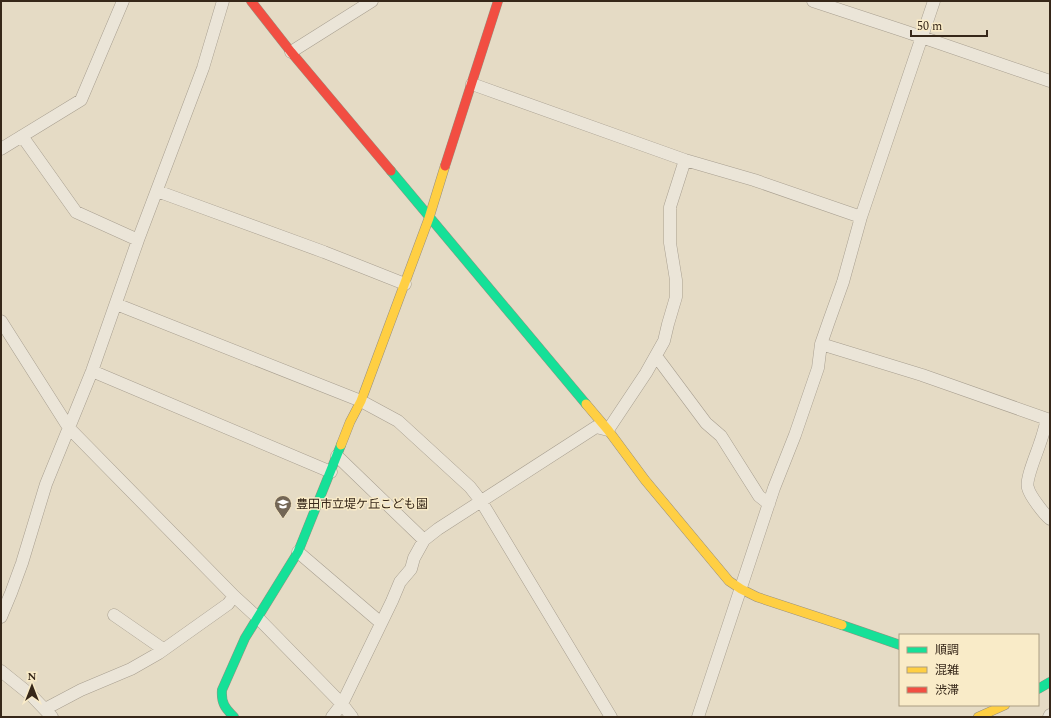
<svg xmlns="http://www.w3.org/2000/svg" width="1051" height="718" viewBox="0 0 1051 718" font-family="Spectral,'Noto Sans JP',serif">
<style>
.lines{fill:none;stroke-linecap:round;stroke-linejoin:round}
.street-casing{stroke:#a89f90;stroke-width:13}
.fast-casing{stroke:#988f7f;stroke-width:10}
.slow-casing{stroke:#988f7f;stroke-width:10}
.jam-casing{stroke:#988f7f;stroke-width:10}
.street{stroke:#ebe5d8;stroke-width:12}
.fast{stroke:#16e098;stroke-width:9}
.slow{stroke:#ffcf43;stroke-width:9}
.jam{stroke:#f24e42;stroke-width:9}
.labels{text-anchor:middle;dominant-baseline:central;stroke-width:3;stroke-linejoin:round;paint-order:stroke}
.poi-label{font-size:12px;fill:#362719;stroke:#f9ebc8;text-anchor:start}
</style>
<rect width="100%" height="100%" fill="#e5dbc5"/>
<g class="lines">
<defs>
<path id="street" d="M813,1L904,31L1050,81
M291,52L372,1
M472,84L685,160L754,180L861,217
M22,136L76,212L138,240
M1,149L81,100L123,1
M157,191L324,252L405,284
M116,304L361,401L398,421L470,487L481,501L611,717
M1,321L69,428L234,596L258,618L342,704L352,717
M821,344L922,375L1050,420
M656,356L706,423L721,436L759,496L769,504
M92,371L331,472
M1047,419C1045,427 1043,435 1040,443C1037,453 1025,480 1028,488C1030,496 1044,514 1050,519
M337,456L424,540
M298,552L381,623
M114,615L163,649
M1,617L11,593L22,563L46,484L92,371L138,240L203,68L223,1
M1,671L32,696L52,717
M45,709L81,690L131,669L159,653L228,604L234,596
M332,717L342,704L392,601L400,582L411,569L414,558L424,540L438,529L596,427L608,430L646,373L664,341L668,324L676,297V280L670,243V207L685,160
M698,717L774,488L795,435L818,368L821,344L829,321L843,282L861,217L934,1
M1049,717L1050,715"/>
<path id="fast" d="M391,171L586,404
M842,625L900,645
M1038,689L1050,682
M234,717C225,708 221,703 222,690L245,638L298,552L341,445"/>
<path id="slow" d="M586,404L608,430L645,480L729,581L741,589L757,597L842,625
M341,445L350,422L361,401L429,218L445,166
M978,717L1005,705"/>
<path id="jam" d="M251,1L291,52L391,171
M445,166L498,1"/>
</defs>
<!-- street casing -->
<use href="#street" class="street-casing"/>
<!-- fast casing -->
<use href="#fast" class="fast-casing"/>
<!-- slow casing -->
<use href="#slow" class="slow-casing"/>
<!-- jam casing -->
<use href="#jam" class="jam-casing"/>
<!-- street -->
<use href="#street" class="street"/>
<!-- fast -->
<use href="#fast" class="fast"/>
<!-- slow -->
<use href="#slow" class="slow"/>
<!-- jam -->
<use href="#jam" class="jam"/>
</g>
<!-- icons -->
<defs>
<symbol id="school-pin" viewBox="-11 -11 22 30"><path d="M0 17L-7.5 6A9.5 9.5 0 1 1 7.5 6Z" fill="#736655" stroke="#f9ebc8"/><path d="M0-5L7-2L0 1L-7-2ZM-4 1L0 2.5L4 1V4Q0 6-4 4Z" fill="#fff"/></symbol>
</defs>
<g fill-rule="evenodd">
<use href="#school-pin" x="273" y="494" width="20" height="27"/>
</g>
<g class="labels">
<!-- poi labels -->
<g class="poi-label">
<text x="296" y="504">豊田市立堤ケ丘こども園</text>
</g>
</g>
<!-- border -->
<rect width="1051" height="718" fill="none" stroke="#362719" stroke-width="4"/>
<!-- legend -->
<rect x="899" y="634" width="140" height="72" fill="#f9ebc8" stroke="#ab9d82"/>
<rect x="907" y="647" width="20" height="6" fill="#16e098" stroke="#ab9d82"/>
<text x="935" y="654" font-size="12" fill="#362719">順調</text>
<rect x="907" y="667" width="20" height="6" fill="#ffcf43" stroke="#ab9d82"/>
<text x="935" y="674" font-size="12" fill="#362719">混雑</text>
<rect x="907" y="687" width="20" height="6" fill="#f24e42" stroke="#ab9d82"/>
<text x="935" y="694" font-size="12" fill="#362719">渋滞</text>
<!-- north arrow -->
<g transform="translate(32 686)" stroke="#f9ebc8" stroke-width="3" paint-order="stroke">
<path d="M0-3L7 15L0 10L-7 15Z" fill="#362719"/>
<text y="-6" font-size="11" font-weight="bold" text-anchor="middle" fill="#362719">N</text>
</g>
<!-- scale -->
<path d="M911 30v6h76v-6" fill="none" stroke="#362719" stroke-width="2"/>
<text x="917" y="30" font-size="12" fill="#362719" stroke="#f9ebc8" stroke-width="3" paint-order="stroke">50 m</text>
</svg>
